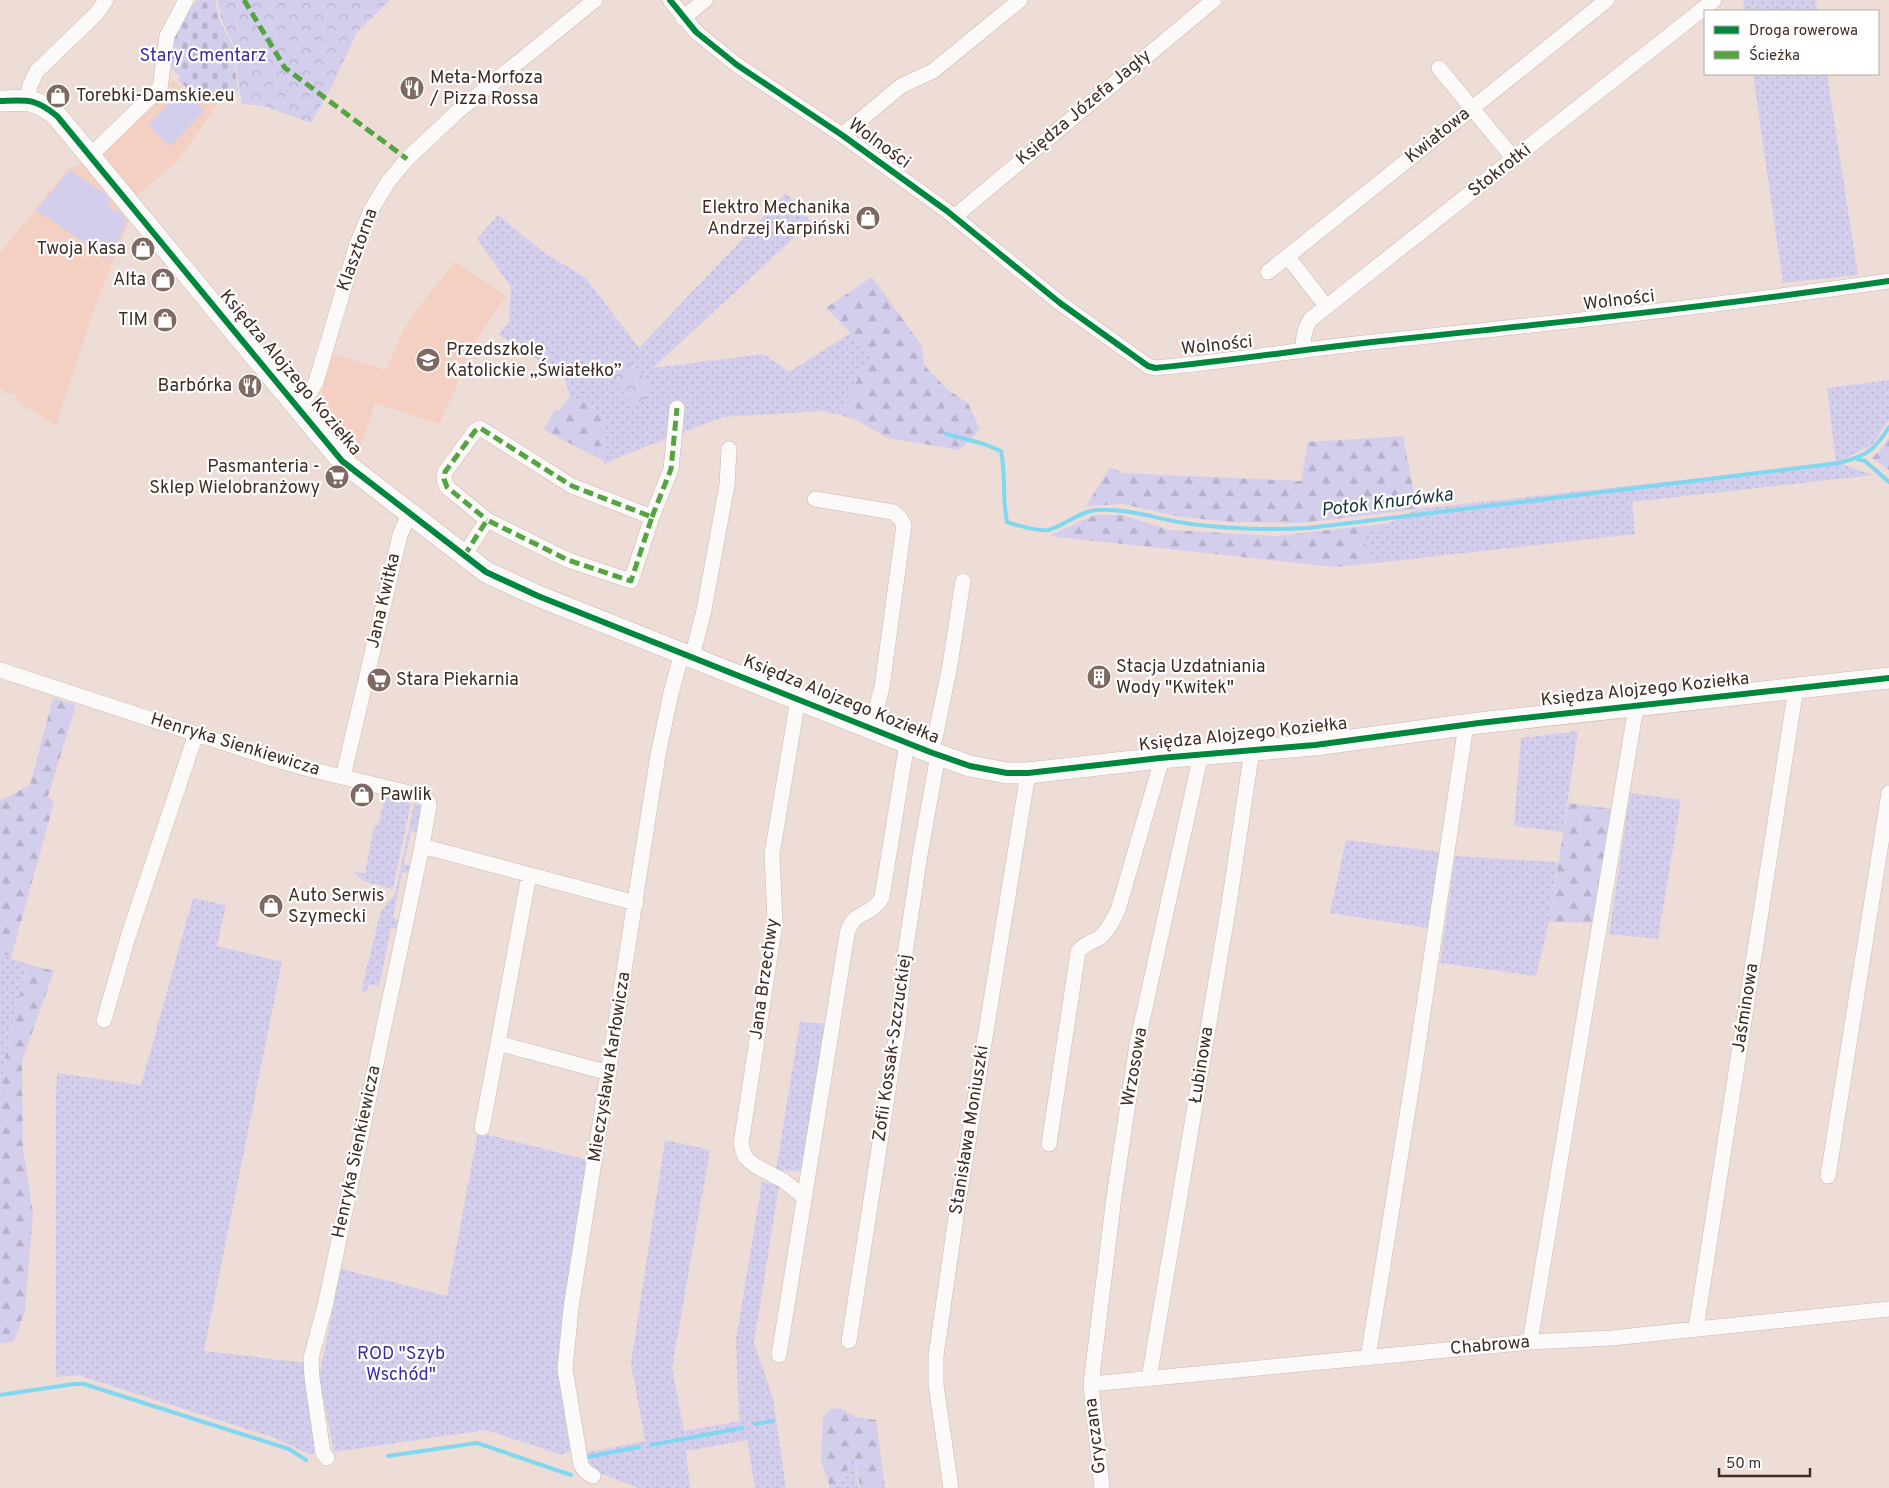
<svg xmlns="http://www.w3.org/2000/svg" width="1889" height="1488" viewBox="0 0 1889 1488" font-family="Overpass,sans-serif">
<style>
.built{fill:#f4d0c3}
.grass{fill:url(#grass-dots)}
.forest{fill:url(#forest-firs)}
.cemetery{fill:url(#cemetery-stones)}
.park{fill:url(#park-crowns)}
.pitch{fill:#d4ceed}
.lines{fill:none;stroke-linecap:round;stroke-linejoin:round}
.stream{stroke:#81d7f0;stroke-width:4}
.street-casing{stroke:#cab8b1;stroke-width:16}
.secondary-casing{stroke:#cab8b1;stroke-width:22}
.street{stroke:#fcfaf9;stroke-width:15}
.secondary{stroke:#fcfaf9;stroke-width:21}
.quiet{stroke:#55a442;stroke-width:5;stroke-dasharray:10 5;stroke-linecap:butt}
.cycleway-casing{stroke:#fff;stroke-width:9}
.cycleway{stroke:#00873e;stroke-width:6}
.labels{text-anchor:middle;dominant-baseline:central;stroke-width:4.5;stroke-linejoin:round;paint-order:stroke}
.park-label{font-size:18px;fill:#3e2ca7;stroke:#fff}
.poi-label{font-size:18px;fill:#412c24;stroke:#fff;text-anchor:start}
.street-label{font-size:18px;fill:#412c24;stroke:#fff}
.water-label{font-size:19px;font-style:italic;fill:#1a363f;stroke:#fff}
</style>
<defs>
<pattern id="grass-dots" width="8" height="8" patternUnits="userSpaceOnUse" patternTransform="scale(1.25)"><rect width="8" height="8" fill="#d4ceed"/><path d="M2 2h.1M6 6h.1" fill="none" stroke="#b7b1cb" stroke-width="1.8" stroke-linecap="round"/></pattern>
<pattern id="forest-firs" width="22" height="20" patternUnits="userSpaceOnUse" patternTransform="scale(1.25)"><rect width="22" height="20" fill="#d4ceed"/><path d="M5 1l3.5 6h-7zM16 11l3.5 6h-7z" fill="#b7b1cb"/></pattern>
<pattern id="cemetery-stones" width="16" height="16" patternUnits="userSpaceOnUse" patternTransform="scale(1.25)"><rect width="16" height="16" fill="#d4ceed"/><path d="M2 7V4a2 2 0 0 1 4 0v3zM10 15v-3a2 2 0 0 1 4 0v3z" fill="#b7b1cb"/></pattern>
<pattern id="park-crowns" width="20" height="18" patternUnits="userSpaceOnUse" patternTransform="scale(1.25)"><rect width="20" height="18" fill="#d4ceed"/><path d="M2 6a3 3 0 1 1 6 0M12 15a3 3 0 1 1 6 0" fill="none" stroke="#b7b1cb"/></pattern>
</defs>
<rect width="100%" height="100%" fill="#eedcd6"/>
<!-- built -->
<path class="built" d="M173,80L189,92L218,103L178,161L136,196L103,154Z
M82,164L129,221L93,312L56,426L16,400L15,393L8,394L0,388V253L67,170Z
M455,262L506,296L473,345L451,399L439,424L375,403L356,462L316,413L333,354L386,370L403,331L418,308Z"/>
<!-- grass -->
<path class="grass" d="M1743,0H1816L1817,11H1745Z
M1753,74H1827L1858,275L1783,283Z
M786,193L811,222L653,368L764,354L789,372L851,333L873,356L851,390L840,415L822,411L723,417L617,458L604,465V423L594,408L570,396L564,376L499,335L509,321L511,287L477,239L498,215L543,252L586,278L639,348Z
M1889,380V420L1872,445L1836,463L1827,388Z
M1839,463L1873,475L1632,502L1635,534L1376,563L1360,537L1417,509Z
M1578,731L1563,832L1514,826L1521,738Z
M1630,793L1681,800L1658,939L1609,934Z
M385,797L411,803L393,889L363,881L353,872L365,873L374,826L378,825Z
M414,804L423,806L419,833L411,831L404,864L412,866L411,874L402,872L393,918L401,920L399,929L391,928L379,987L369,984L366,992L361,991L381,911L395,894Z
M1346,840L1439,852L1428,928L1330,913Z
M1455,856L1558,862L1549,922L1536,976L1440,963Z
M193,898L226,905L217,946L282,962L204,1351L306,1363L318,1448L311,1455L272,1437L78,1375L56,1377V1095L57,1073L141,1085Z
M12,954L11,959L27,964L6,1053L0,1096V955Z
M800,1022L828,1024L806,1172L776,1170Z
M478,1132L588,1160L558,1357L559,1374L570,1451L562,1455L486,1430L334,1452L319,1377L341,1269L447,1296Z
M665,1140L710,1150L672,1368L684,1431L739,1421L736,1340L762,1182L779,1186L754,1343L773,1399L786,1488H755L747,1440L686,1451L690,1488H639L596,1472L584,1453L645,1441L631,1363Z
M854,1452L858,1488H836L849,1467Z"/>
<!-- forest -->
<path class="forest" d="M872,277L922,346L924,365L948,390L968,403L980,429L960,450L887,438L855,419L840,415L851,390L873,356L826,308Z
M570,396L594,408L604,423V461L544,430L555,409L559,411Z
M1403,436L1417,509L1301,523L1231,522L1181,517L1123,504L1086,506L1110,467L1123,473L1301,481L1308,442Z
M1889,438V470L1872,458L1880,451Z
M1095,515H1121L1170,530L1277,536L1390,523L1361,537L1376,563L1333,567L1049,536Z
M53,698L76,705L48,796L54,803L12,954L0,955V801L30,785Z
M1568,803L1612,809L1593,923L1549,922Z
M27,964L54,971L22,1061L23,1147L33,1214L25,1310L14,1341L0,1344V1096L6,1053Z
M840,1408L856,1417L876,1420L885,1488H860L854,1453L849,1467L836,1488H829V1483L821,1461L823,1418L829,1410Z"/>
<!-- cemetery -->
<path class="cemetery" d="M197,0H215L220,22L234,47L235,70L238,90L236,94L222,96L219,101L190,90L178,81L180,76L170,66L173,34L180,22Z"/>
<!-- park -->
<path class="park" d="M217,0H390L357,32L333,84L311,123L261,105L242,104L236,69L235,47L222,21Z
M619,358L626,359L651,385L652,391L640,404H633L610,378L609,372Z"/>
<!-- pitch -->
<path class="pitch" d="M181,90L204,111L170,146L148,125Z
M70,170L105,194L111,201L107,206L122,214L127,221L109,259L36,210Z"/>
<g class="lines">
<!-- stream -->
<path class="stream" d="M946,434L984,444L1001,451C1006,475 1002,499 1007,522C1017,525 1037,532 1048,530C1064,526 1080,511 1097,510C1129,508 1159,520 1191,524C1230,529 1269,530 1309,528L1839,463C1866,456 1874,451 1889,427
M1857,459L1865,461L1889,482
M0,1395L74,1384H84L289,1449L306,1460
M755,1424L773,1421
M651,1445L742,1428
M388,1456L477,1443L571,1475
M588,1457L639,1447"/>
<defs>
<path id="street" d="M670,0L696,32L737,65L842,135L947,211L1060,303L1148,366L1155,368C1228,361 1300,350 1372,342C1545,324 1717,306 1889,281
M683,18L705,0
M1439,68L1514,159
M27,100L30,85L37,71L97,13L106,0
M842,135L901,86L933,71L1020,0
M91,155L160,88L167,36L186,0
M954,217L1214,0
M1287,256L1326,306
M1268,272L1607,0
M1304,351C1302,339 1304,329 1311,319L1714,0
M296,407L309,394L316,382L357,244L371,210L388,182L407,159L457,112L595,0
M815,499L893,512L900,518L904,525L882,687L877,706L869,727
M652,517L671,469L677,408
M464,556L487,520L568,560L631,581L652,517L572,486L480,428L475,431L445,472L444,479L447,487L487,520
M692,657L704,610L727,485L729,449
M0,670L267,757L305,768L422,796L428,801L429,806L422,846L325,1306L311,1358L312,1378L323,1453L327,1458
M798,699L772,854L775,923L741,1144L745,1157L754,1165L784,1181L804,1197
M930,752L935,738L950,665L963,581
M343,777L400,535L409,514
M422,846L636,903
M529,875L498,1043L609,1073
M104,1020L128,937L196,734
M482,1128L498,1043
M1049,1144L1078,952C1083,944 1091,943 1099,938C1108,931 1113,920 1118,910L1160,766V758
M1828,1176L1889,793
M1696,1328L1796,688
M849,1341L898,1027L905,954L920,855L938,755
M1530,1342L1636,707
M779,1355L847,934C853,909 871,918 882,897L907,743
M1368,1358L1414,1072L1466,725
M1149,1379L1229,904L1252,750
M1091,1384L1530,1342L1612,1338L1889,1309
M593,1476L586,1472L581,1465L565,1369L571,1308L658,755L671,693L682,653
M951,1488L936,1385V1356L957,1210L1028,773
M1102,1488L1091,1384L1114,1197L1137,1044L1201,754"/>
<path id="secondary" d="M0,101C28,100 35,98 57,116L240,338L342,461L486,572L538,596L930,752L970,766L1007,773H1028L1160,758L1315,745L1479,723L1889,678"/>
</defs>
<!-- street casing -->
<use href="#street" class="street-casing"/>
<!-- secondary casing -->
<use href="#secondary" class="secondary-casing"/>
<!-- street -->
<use href="#street" class="street"/>
<!-- secondary -->
<use href="#secondary" class="secondary"/>
<!-- quiet -->
<path class="quiet" d="M244,0L285,68L407,159
M652,517L671,469L677,408
M464,556L487,520L568,560L631,581L652,517L572,486L480,428L475,431L445,472L444,479L447,487L487,520"/>
<defs>
<path id="cycleway" d="M670,0L696,32L737,65L842,135L947,211L1060,303L1148,366L1155,368C1228,361 1300,350 1372,342C1545,324 1717,306 1889,281
M0,101C28,100 35,98 57,116L240,338L342,461L486,572L538,596L930,752L970,766L1007,773H1028L1160,758L1315,745L1479,723L1889,678"/>
</defs>
<!-- cycleway casing -->
<use href="#cycleway" class="cycleway-casing"/>
<!-- cycleway -->
<use href="#cycleway" class="cycleway"/>
</g>
<!-- icons -->
<defs>
<symbol id="restaurant-disc" viewBox="-11 -11 22 22"><circle r="9.5" fill="#7e6a62" stroke="#fff"/><path d="M-5-6h1v4h1v-4h1v4h1v-4h1v5L-1.5 .5V6h-2V.5L-5-1ZM5-6V6H3V1.5H1.5Q1.5-4 5-6Z" fill="#fff"/></symbol>
<symbol id="shop-disc" viewBox="-11 -11 22 22"><circle r="9.5" fill="#7e6a62" stroke="#fff"/><path d="M-5-2.5h2.3a2.7 3.5 0 0 1 5.4 0H5L5.5 6h-11ZM-1.5-2.5h3a1.5 2.3 0 0 0-3 0Z" fill="#fff"/></symbol>
<symbol id="school-disc" viewBox="-11 -11 22 22"><circle r="9.5" fill="#7e6a62" stroke="#fff"/><path d="M0-5L7-2L0 1L-7-2ZM-4 1L0 2.5L4 1V4Q0 6-4 4Z" fill="#fff"/></symbol>
<symbol id="supermarket-disc" viewBox="-11 -11 22 22"><circle r="9.5" fill="#7e6a62" stroke="#fff"/><path d="M-6-5.5h2.5l.6 2H6L4.5 2H-2.5L-4.4-4H-6ZM-1.5 3.2a1.3 1.3 0 1 0 .1 0ZM3 3.2a1.3 1.3 0 1 0 .1 0Z" fill="#fff"/></symbol>
<symbol id="building-disc" viewBox="-11 -11 22 22"><circle r="9.5" fill="#7e6a62" stroke="#fff"/><path d="M-4-6H4V6H1V3H-1V6H-4ZM-2.5-4.3h1.7v1.8h-1.7ZM.8-4.3h1.7v1.8H.8ZM-2.5-1h1.7V.8h-1.7ZM.8-1h1.7V.8H.8Z" fill="#fff"/></symbol>
</defs>
<g fill-rule="evenodd">
<use href="#restaurant-disc" x="398" y="74" width="28" height="28"/>
<use href="#shop-disc" x="44" y="82" width="28" height="28"/>
<use href="#shop-disc" x="854" y="204" width="28" height="28"/>
<use href="#shop-disc" x="129" y="235" width="28" height="28"/>
<use href="#shop-disc" x="149" y="266" width="28" height="28"/>
<use href="#shop-disc" x="151" y="306" width="28" height="28"/>
<use href="#school-disc" x="414" y="346" width="28" height="28"/>
<use href="#restaurant-disc" x="236" y="372" width="28" height="28"/>
<use href="#supermarket-disc" x="323" y="463" width="28" height="28"/>
<use href="#building-disc" x="1085" y="663" width="28" height="28"/>
<use href="#supermarket-disc" x="365" y="666" width="28" height="28"/>
<use href="#shop-disc" x="348" y="781" width="28" height="28"/>
<use href="#shop-disc" x="257" y="892" width="28" height="28"/>
</g>
<g class="labels">
<!-- park labels -->
<g class="park-label">
<text x="203" y="56">Stary Cmentarz</text>
<text x="401" y="1354">ROD "Szyb<tspan x="401" dy="21">Wschód"</tspan></text>
</g>
<!-- poi labels -->
<g class="poi-label">
<text x="430" y="78">Meta-Morfoza<tspan x="430" dy="21">/ Pizza Rossa</tspan></text>
<text x="76" y="96">Torebki-Damskie.eu</text>
<text x="850" y="208" text-anchor="end">Elektro Mechanika<tspan x="850" dy="21">Andrzej Karpiński</tspan></text>
<text x="126" y="249" text-anchor="end">Twoja Kasa</text>
<text x="146" y="280" text-anchor="end">Alta</text>
<text x="148" y="320" text-anchor="end">TIM</text>
<text x="446" y="350">Przedszkole<tspan x="446" dy="21">Katolickie „Światełko”</tspan></text>
<text x="232" y="386" text-anchor="end">Barbórka</text>
<text x="320" y="467" text-anchor="end">Pasmanteria -<tspan x="320" dy="21">Sklep Wielobranżowy</tspan></text>
<text x="1116" y="667">Stacja Uzdatniania<tspan x="1116" dy="21">Wody "Kwitek"</tspan></text>
<text x="396" y="680">Stara Piekarnia</text>
<text x="380" y="795">Pawlik</text>
<text x="288" y="896">Auto Serwis<tspan x="288" dy="21">Szymecki</tspan></text>
</g>
<!-- street labels -->
<g class="street-label">
<text transform="translate(1084 108) rotate(-40)">Księdza Józefa Jagły</text>
<text transform="translate(1438 136) rotate(-39)">Kwiatowa</text>
<text transform="translate(879 144) rotate(36)">Wolności</text>
<text transform="translate(1500 171) rotate(-38)">Stokrotki</text>
<text transform="translate(358 250) rotate(-70)">Klasztorna</text>
<text transform="translate(1619 301) rotate(-7)">Wolności</text>
<text transform="translate(1217 346) rotate(-6)">Wolności</text>
<text transform="translate(290 373) rotate(50)">Księdza Alojzego Koziełka</text>
<text transform="translate(384 601) rotate(-77)">Jana Kwitka</text>
<text transform="translate(1645 690) rotate(-6)">Księdza Alojzego Koziełka</text>
<text transform="translate(841 700) rotate(22)">Księdza Alojzego Koziełka</text>
<text transform="translate(1243 735) rotate(-6)">Księdza Alojzego Koziełka</text>
<text transform="translate(235 745) rotate(17)">Henryka Sienkiewicza</text>
<text transform="translate(765 979) rotate(-82)">Jana Brzechwy</text>
<text transform="translate(1746 1008) rotate(-81)">Jaśminowa</text>
<text transform="translate(893 1048) rotate(-82)">Zofii Kossak-Szczuckiej</text>
<text transform="translate(1202 1065) rotate(-81)">Łubinowa</text>
<text transform="translate(610 1067) rotate(-81)">Mieczysława Karłowicza</text>
<text transform="translate(1135 1067) rotate(-80)">Wrzosowa</text>
<text transform="translate(970 1130) rotate(-81)">Stanisława Moniuszki</text>
<text transform="translate(357 1152) rotate(-78)">Henryka Sienkiewicza</text>
<text transform="translate(1490 1346) rotate(-5)">Chabrowa</text>
<text transform="translate(1096 1436) rotate(-97)">Gryczana</text>
</g>
<!-- water labels -->
<g class="water-label">
<text transform="translate(1387 503) rotate(-7)">Potok Knurówka</text>
</g>
</g>
<!-- legend -->
<rect x="1704" y="10" width="175" height="65" fill="#ffffff" stroke="#b3aba7"/>
<rect x="1714" y="26" width="25" height="8" fill="#00873e" stroke="#b3aba7"/>
<text x="1749" y="35" font-size="15" fill="#412c24">Droga rowerowa</text>
<rect x="1714" y="51" width="25" height="8" fill="#55a442" stroke="#b3aba7"/>
<text x="1749" y="60" font-size="15" fill="#412c24">Ścieżka</text>
<!-- scale -->
<path d="M1719 1468v8h91v-8" fill="none" stroke="#412c24" stroke-width="2.5"/>
<text x="1726" y="1468" font-size="15" fill="#412c24" stroke="#ffffff" stroke-width="4" paint-order="stroke">50 m</text>
</svg>
